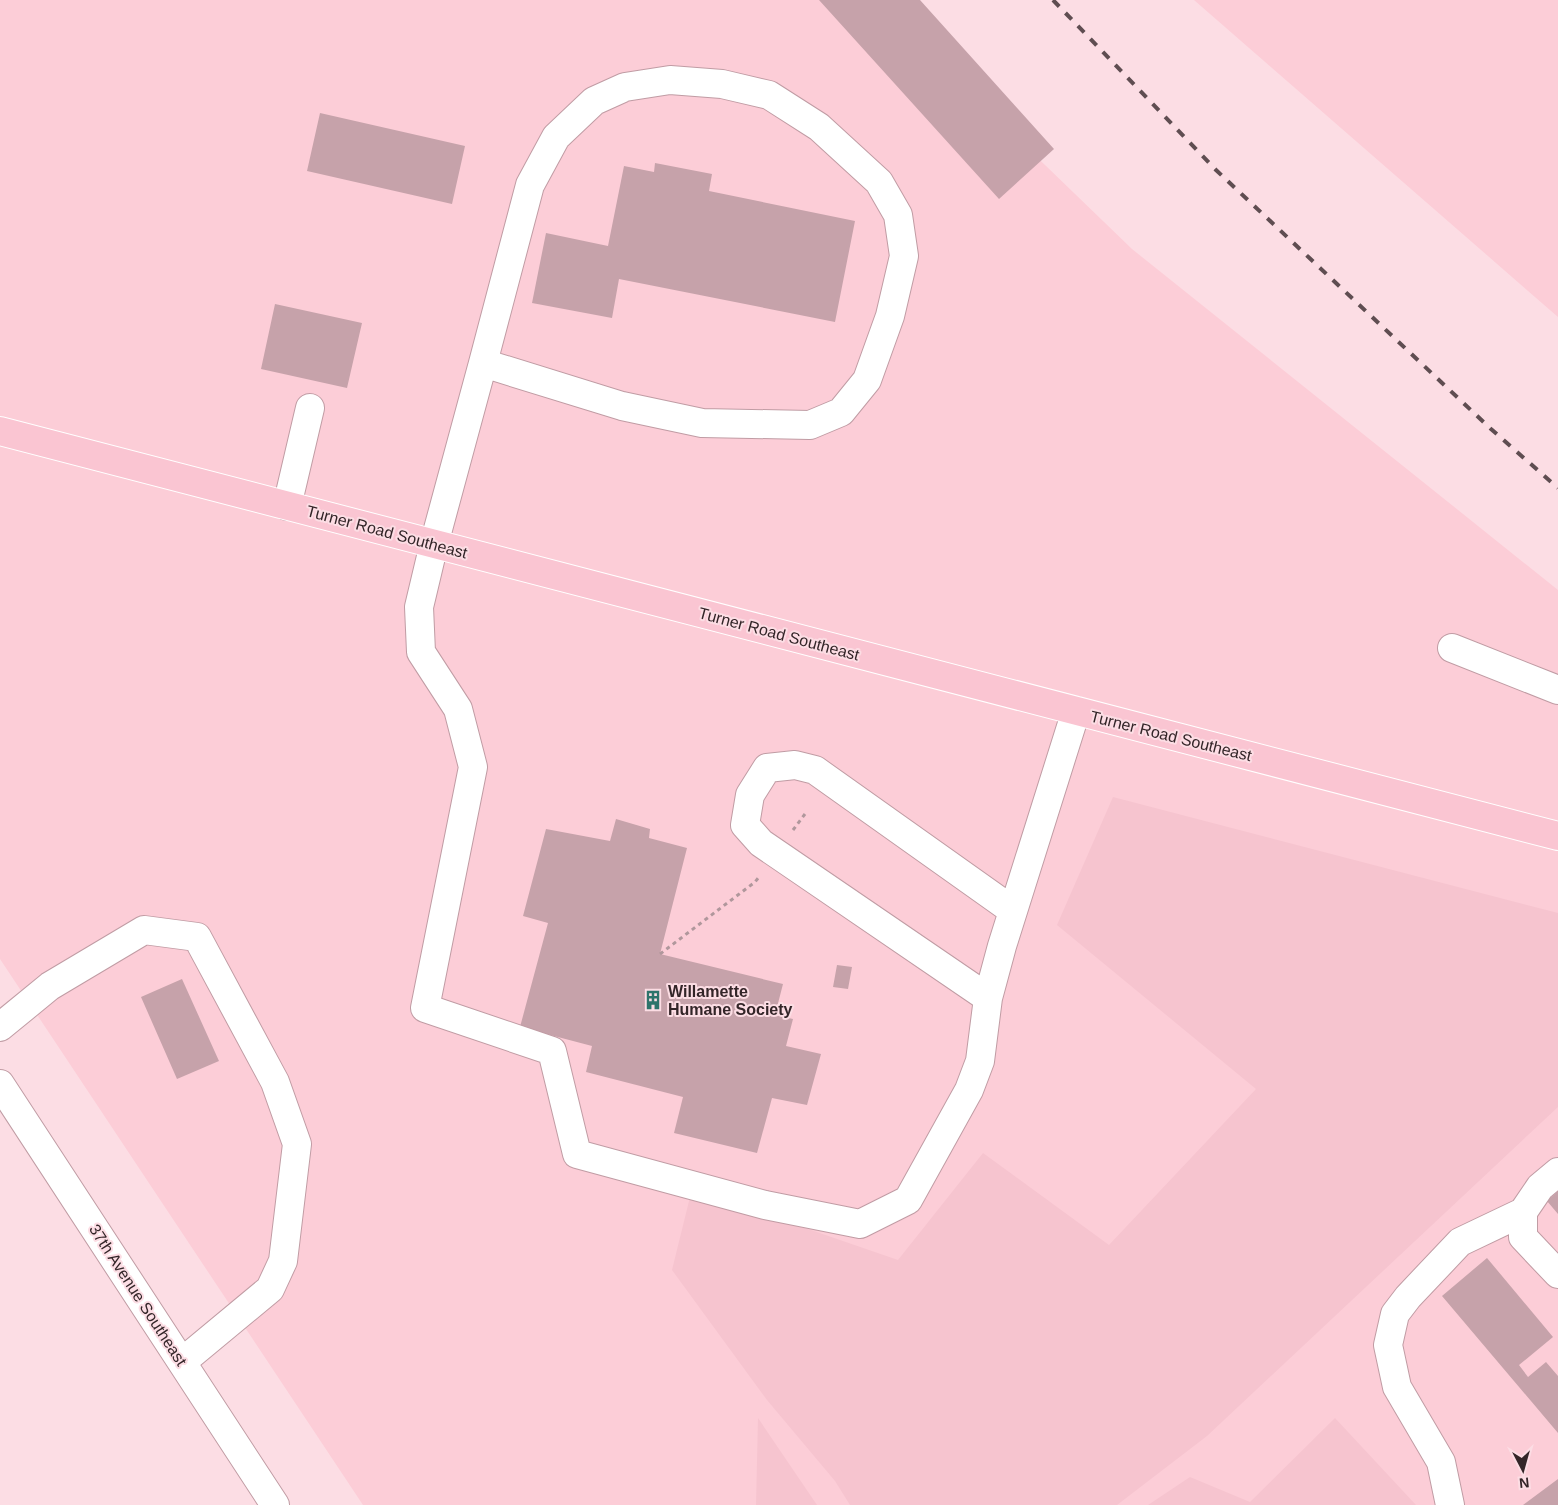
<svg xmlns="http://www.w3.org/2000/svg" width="1558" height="1505" viewBox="0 0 1558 1505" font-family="Arial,sans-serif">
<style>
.built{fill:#fccdd7}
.green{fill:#f6c4cf}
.building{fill:#c6a2aa}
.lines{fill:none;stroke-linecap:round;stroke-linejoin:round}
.minor-casing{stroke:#c09ca4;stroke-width:30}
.major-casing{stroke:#fff;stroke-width:30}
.path{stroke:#b0979c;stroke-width:3;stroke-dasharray:4 4;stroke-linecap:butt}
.minor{stroke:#fff;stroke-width:28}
.major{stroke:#fac5d2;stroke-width:28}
.rail{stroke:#5f4d51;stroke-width:4;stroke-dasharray:9 9;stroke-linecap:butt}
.labels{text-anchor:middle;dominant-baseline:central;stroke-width:4;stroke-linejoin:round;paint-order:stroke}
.street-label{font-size:16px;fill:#332528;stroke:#fcdde4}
.poi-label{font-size:16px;font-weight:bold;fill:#332528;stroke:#fcdde4;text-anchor:start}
</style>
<rect width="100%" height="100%" fill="#fcdde4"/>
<!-- built -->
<path class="built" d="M0,0H874L1132,249L1558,590V1505H363L0,959Z
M1194,0H1558V317Z"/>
<!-- green -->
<path class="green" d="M1113,797L1558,913V1107L1207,1436L1117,1505H850L835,1481L767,1400L672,1270L690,1197L811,1230L898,1260L983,1153L1109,1245L1256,1089L1057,925Z
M758,1418L817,1505H756Z
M1335,1418L1416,1505H1148L1190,1477L1250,1502Z"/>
<!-- building -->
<path class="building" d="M819,0H920L1054,149L999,199Z
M320,113L465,146L452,204L307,171Z
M655,163L712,174L709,191L855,221L835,322L619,279L612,318L532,303L546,233L608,246L624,166L654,172Z
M275,304L362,323L347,388L261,369Z
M616,819L650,829L649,838L687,848L660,954L783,984L775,1015L793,1019L786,1046L821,1054L807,1105L772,1098L757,1153L674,1133L683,1097L586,1072L592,1046L520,1027L548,923L523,916L546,829L610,841Z
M837,965L852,967L848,989L833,987Z
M182,979L219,1061L177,1079L141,997Z
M1558,1191V1214L1547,1201Z
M1487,1258L1553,1337L1519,1365L1528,1377L1546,1362L1558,1376V1433L1442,1296Z
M1558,1479V1505H1523Z"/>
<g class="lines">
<defs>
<path id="minor" d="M483,363L622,406L702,423L810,425L841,412L867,380L890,316L904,256L898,215L879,182L819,127L769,95L722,84L670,80L625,87L594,101L556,137L530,185L483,363L434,544L419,607L421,652L458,709L473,767L425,1008L552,1051L577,1154L765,1205L860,1224L908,1200L969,1090L980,1061L988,998L1002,946L1076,711
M287,506L310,408
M1452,648L1558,690
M988,998L761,843L745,825L750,795L767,768L795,765L815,770L1012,910
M0,1027L50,986L144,930L197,937L275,1082L297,1144L283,1261L270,1289L182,1362
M0,1084L275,1505
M1558,1172L1540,1187L1523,1212V1237L1558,1274
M1450,1505L1441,1462L1397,1387L1388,1345L1395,1314L1408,1297L1460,1242L1523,1212"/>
<path id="major" d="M0,431L1558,836"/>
</defs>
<!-- minor casing -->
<use href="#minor" class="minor-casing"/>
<!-- major casing -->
<use href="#major" class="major-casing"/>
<!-- path -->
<path class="path" d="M793,830L805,814
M660,954L755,882L759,877"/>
<!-- minor -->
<use href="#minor" class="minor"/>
<!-- major -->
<use href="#major" class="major"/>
<!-- rail -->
<path class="rail" d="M1053,0L1216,170L1491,429L1558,488"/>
</g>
<!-- icons -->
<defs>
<symbol id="building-bare" viewBox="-9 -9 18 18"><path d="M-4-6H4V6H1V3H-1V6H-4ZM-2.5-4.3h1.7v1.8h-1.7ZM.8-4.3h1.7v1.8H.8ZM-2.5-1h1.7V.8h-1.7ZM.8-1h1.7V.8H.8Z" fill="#2e746b" stroke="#fcdde4" stroke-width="2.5" paint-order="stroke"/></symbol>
</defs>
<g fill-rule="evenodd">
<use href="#building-bare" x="639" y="986" width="28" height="28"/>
</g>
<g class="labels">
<!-- street labels -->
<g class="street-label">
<text transform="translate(387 532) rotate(15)">Turner Road Southeast</text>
<text transform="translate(779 634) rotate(15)">Turner Road Southeast</text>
<text transform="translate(1171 736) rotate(14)">Turner Road Southeast</text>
<text transform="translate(138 1295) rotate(57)">37th Avenue Southeast</text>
</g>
<!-- poi labels -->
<g class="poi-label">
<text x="668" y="991">Willamette<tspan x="668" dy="18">Humane Society</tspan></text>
</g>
</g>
<!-- north arrow -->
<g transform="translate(1523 1470) rotate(174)" stroke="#fcdde4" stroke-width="4" paint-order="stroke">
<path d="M0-4L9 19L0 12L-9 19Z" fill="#332528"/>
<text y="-8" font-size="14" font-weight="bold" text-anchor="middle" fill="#332528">N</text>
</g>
</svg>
